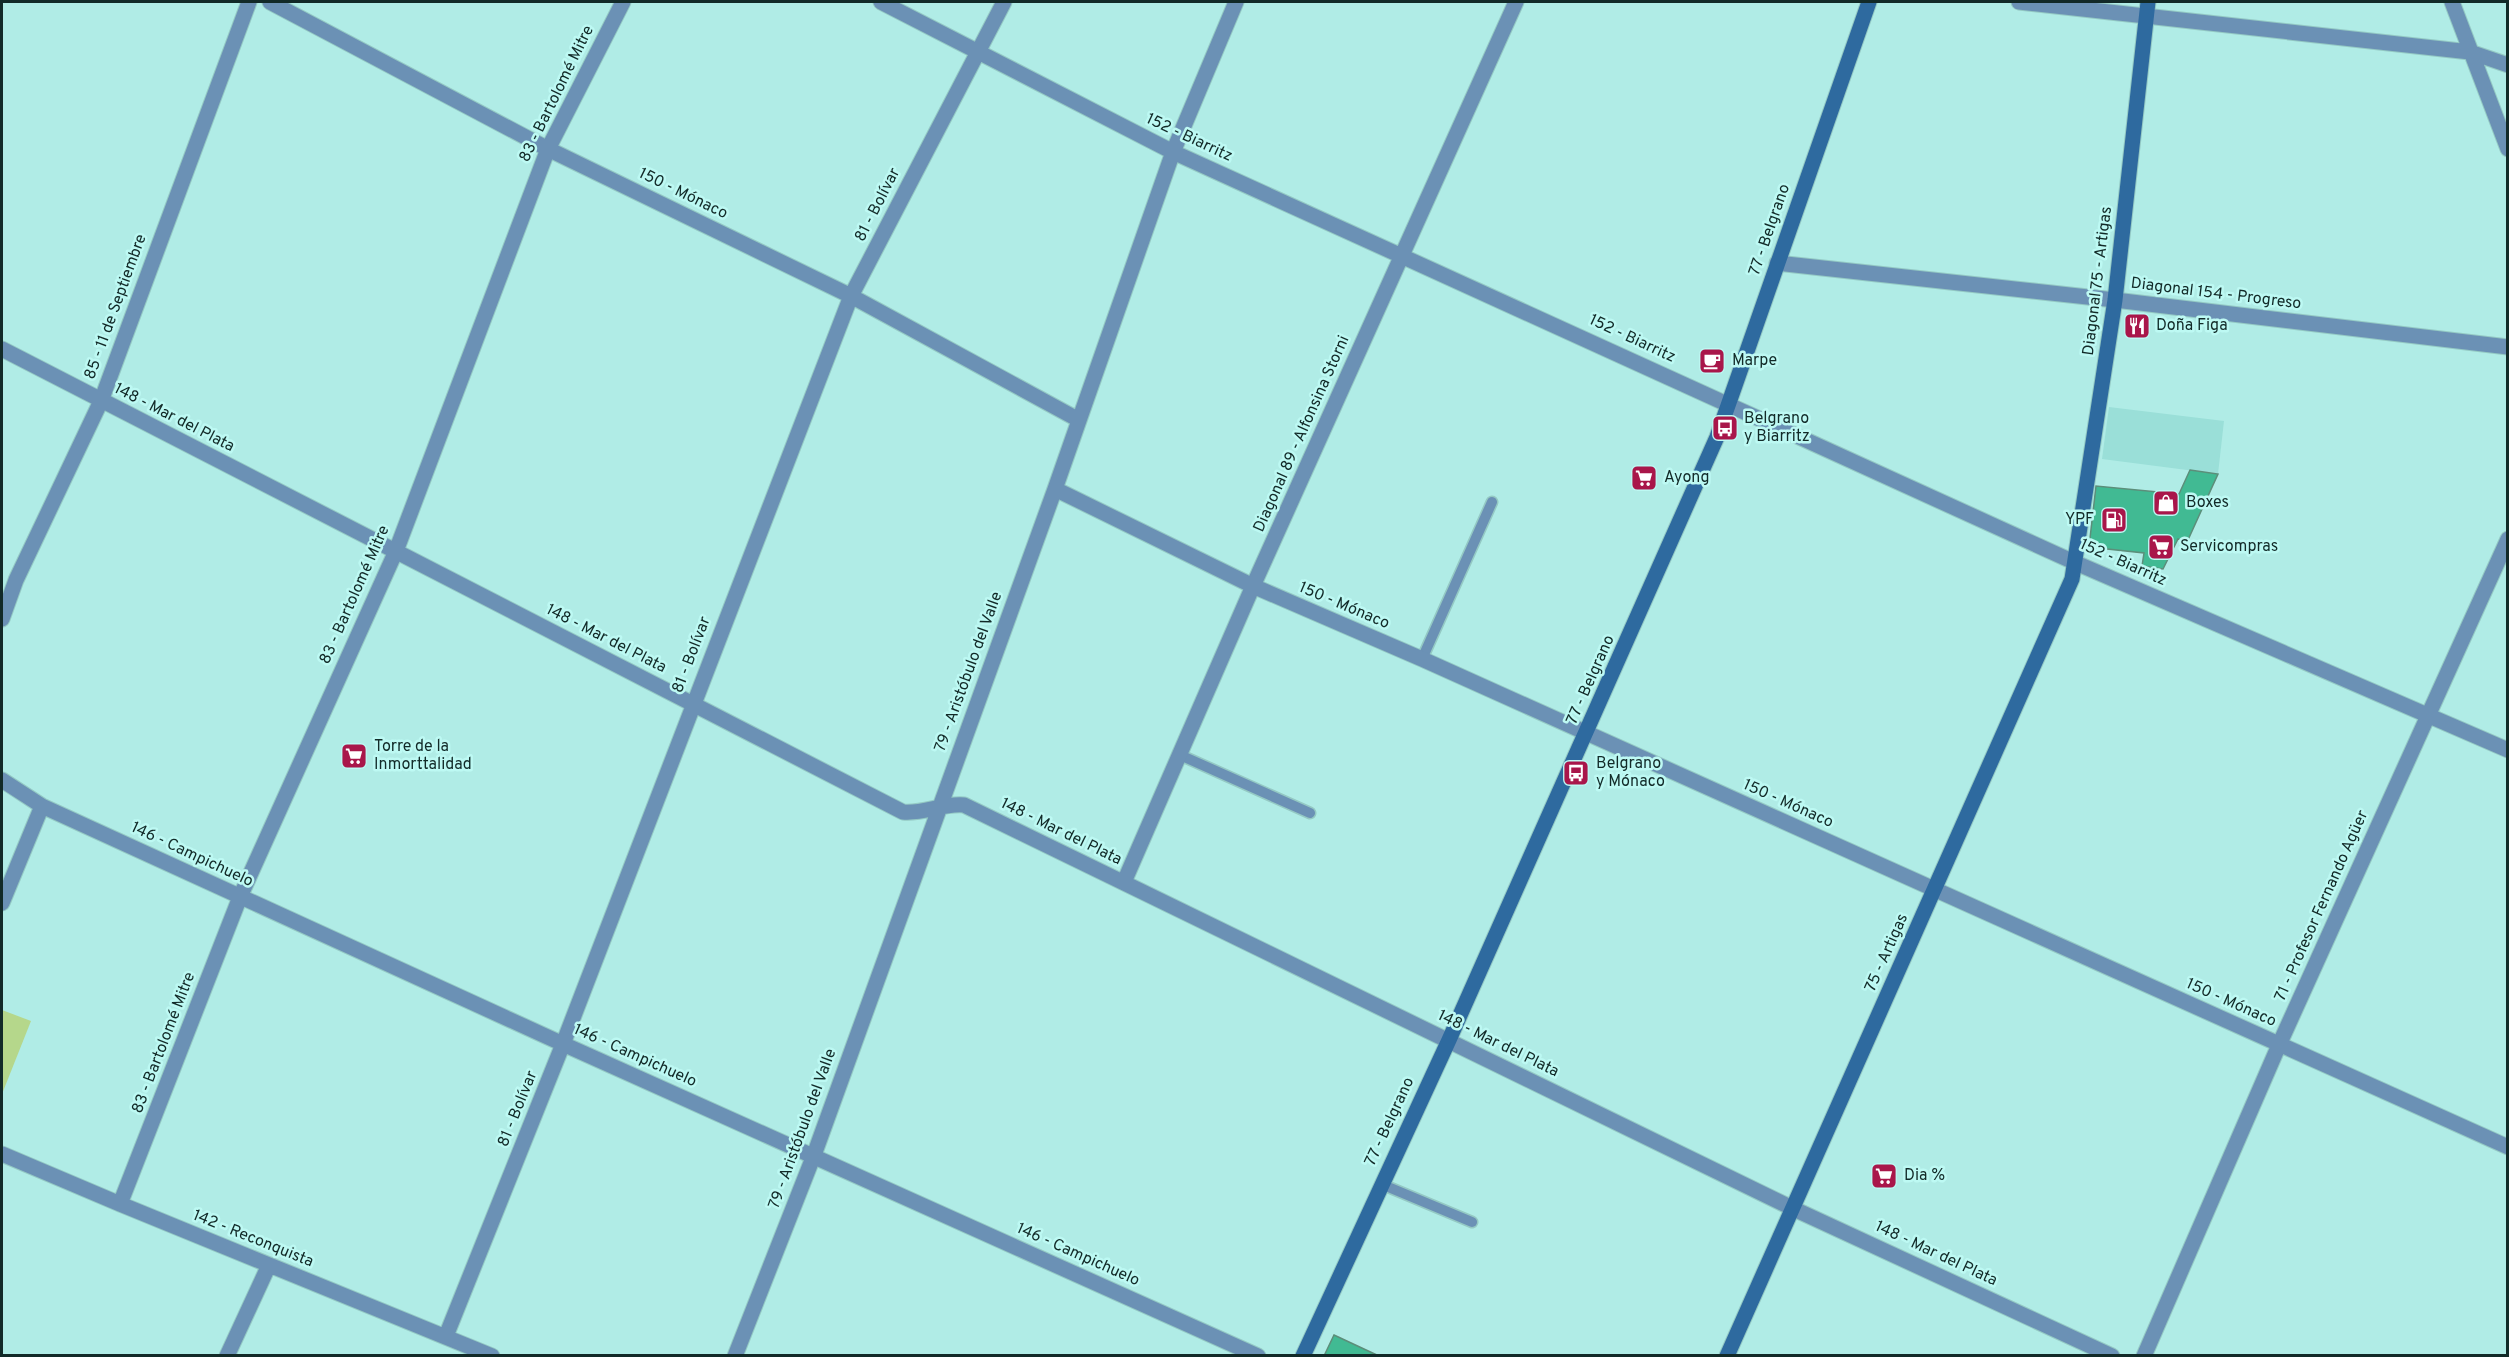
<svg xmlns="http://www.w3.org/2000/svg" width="2509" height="1357" viewBox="0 0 2509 1357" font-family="Overpass,sans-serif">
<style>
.built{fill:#9adfd8}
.green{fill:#b5d78b}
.building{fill:#41ba93;stroke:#5c8e7a;stroke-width:1.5}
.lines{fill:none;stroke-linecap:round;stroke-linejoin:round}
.lane-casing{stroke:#94c9c4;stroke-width:13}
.street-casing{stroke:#94c9c4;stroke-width:17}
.secondary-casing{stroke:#94c9c4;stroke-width:17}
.lane{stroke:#6b91b5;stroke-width:10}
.street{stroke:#6b91b5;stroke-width:15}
.secondary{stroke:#2e6a9f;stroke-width:15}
.labels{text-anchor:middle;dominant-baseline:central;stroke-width:5;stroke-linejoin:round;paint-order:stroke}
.street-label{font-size:16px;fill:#122a28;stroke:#bdf9f3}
.poi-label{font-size:16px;fill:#122a28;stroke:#bdf9f3;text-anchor:start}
</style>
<rect width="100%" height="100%" fill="#b0ece6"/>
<!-- built -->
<path class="built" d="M2109,407L2224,421L2218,474L2102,459Z"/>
<!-- green -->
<path class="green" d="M2,1010L31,1021L2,1094Z"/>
<!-- building -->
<path class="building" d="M2190,470L2218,474L2187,542L2178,539L2163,569L2142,566L2144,553L2089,547L2096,486L2179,494Z
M1334,1335L1379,1356H1324Z"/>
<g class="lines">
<defs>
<path id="lane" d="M1422,659L1492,502
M1180,755L1310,813
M1381,1184L1472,1222"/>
<path id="street" d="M270,2L548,149L851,296L1079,420
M881,2L1173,152L2076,563L2508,750
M2019,2L2470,52L2508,65
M2452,2L2508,149
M1777,263L2115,300L2508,347
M2,349L903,812C924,814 943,803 964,805L1794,1209L2112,1356
M1055,489L1253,586L1422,659L2508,1147
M2,619L16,580L101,401L249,2
M2,780L42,806L563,1044L1258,1356
M1124,882L1253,586L1516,2
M2,903L42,806
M2,1154L120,1204L492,1356
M120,1204L240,897L396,551L548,149L623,2
M446,1336L563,1044L851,296L1004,2
M227,1356L269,1265
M735,1356L814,1155L1055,489L1173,152L1236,2
M2144,1356L2279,1045L2508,539"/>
<path id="secondary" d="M1303,1356L1449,1040L1717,437L1869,2
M1727,1356L2072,579L2115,300L2148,2"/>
</defs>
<!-- lane casing -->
<use href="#lane" class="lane-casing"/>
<!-- street casing -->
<use href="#street" class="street-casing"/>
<!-- secondary casing -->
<use href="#secondary" class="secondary-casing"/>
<!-- lane -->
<use href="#lane" class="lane"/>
<!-- street -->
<use href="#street" class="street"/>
<!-- secondary -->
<use href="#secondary" class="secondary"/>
</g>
<!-- icons -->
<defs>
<symbol id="restaurant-square" viewBox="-11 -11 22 22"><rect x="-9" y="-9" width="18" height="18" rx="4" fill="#a9164a" stroke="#bdf9f3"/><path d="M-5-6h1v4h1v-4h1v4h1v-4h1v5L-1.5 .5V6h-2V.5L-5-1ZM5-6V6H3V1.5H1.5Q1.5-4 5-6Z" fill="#fff"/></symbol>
<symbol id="cafe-square" viewBox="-11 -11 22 22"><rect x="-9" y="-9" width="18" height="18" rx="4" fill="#a9164a" stroke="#bdf9f3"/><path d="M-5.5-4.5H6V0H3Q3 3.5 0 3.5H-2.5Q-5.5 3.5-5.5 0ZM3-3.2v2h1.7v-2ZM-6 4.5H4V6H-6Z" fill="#fff"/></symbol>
<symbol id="bus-square" viewBox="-11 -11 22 22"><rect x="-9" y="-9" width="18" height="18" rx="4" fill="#a9164a" stroke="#bdf9f3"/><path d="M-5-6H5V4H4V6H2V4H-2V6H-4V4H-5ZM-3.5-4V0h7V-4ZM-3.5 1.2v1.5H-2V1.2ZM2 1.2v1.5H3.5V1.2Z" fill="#fff"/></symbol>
<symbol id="supermarket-square" viewBox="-11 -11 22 22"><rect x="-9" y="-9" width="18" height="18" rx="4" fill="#a9164a" stroke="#bdf9f3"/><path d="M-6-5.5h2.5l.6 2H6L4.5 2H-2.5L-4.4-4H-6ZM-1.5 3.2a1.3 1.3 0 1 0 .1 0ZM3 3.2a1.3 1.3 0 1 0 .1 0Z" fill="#fff"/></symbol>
<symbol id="shop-square" viewBox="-11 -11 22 22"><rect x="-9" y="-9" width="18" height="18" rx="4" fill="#a9164a" stroke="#bdf9f3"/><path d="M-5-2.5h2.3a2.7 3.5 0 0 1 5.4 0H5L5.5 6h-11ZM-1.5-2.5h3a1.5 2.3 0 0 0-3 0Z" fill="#fff"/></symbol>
<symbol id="fuel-square" viewBox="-11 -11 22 22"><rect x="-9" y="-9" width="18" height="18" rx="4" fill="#a9164a" stroke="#bdf9f3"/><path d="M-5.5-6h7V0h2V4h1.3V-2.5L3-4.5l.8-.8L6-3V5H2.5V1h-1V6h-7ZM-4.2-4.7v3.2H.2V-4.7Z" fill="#fff"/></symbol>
</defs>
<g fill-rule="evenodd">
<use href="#restaurant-square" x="2122" y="311" width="30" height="30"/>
<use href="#cafe-square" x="1697" y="346" width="30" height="30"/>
<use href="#bus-square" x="1710" y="413" width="30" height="30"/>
<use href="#supermarket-square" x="1629" y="463" width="30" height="30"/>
<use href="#shop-square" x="2151" y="488" width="30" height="30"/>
<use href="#fuel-square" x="2099" y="505" width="30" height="30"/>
<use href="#supermarket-square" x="2146" y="532" width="30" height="30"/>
<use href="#supermarket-square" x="339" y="741" width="30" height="30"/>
<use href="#bus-square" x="1561" y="758" width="30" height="30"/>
<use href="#supermarket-square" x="1869" y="1161" width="30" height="30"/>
</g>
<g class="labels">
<!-- street labels -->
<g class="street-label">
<text transform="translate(557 94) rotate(-64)">83 - Bartolomé Mitre</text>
<text transform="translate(1189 138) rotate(25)">152 - Biarritz</text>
<text transform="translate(683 194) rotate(26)">150 - Mónaco</text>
<text transform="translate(878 205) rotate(-63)">81 - Bolívar</text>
<text transform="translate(1770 230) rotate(-71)">77 - Belgrano</text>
<text transform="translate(2098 281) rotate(-83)">Diagonal 75 - Artigas</text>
<text transform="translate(2216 294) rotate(7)">Diagonal 154 - Progreso</text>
<text transform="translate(116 307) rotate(-70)">85 - 11 de Septiembre</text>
<text transform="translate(1632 339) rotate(25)">152 - Biarritz</text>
<text transform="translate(174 418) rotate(27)">148 - Mar del Plata</text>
<text transform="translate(1302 434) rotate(-66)">Diagonal 89 - Alfonsina Storni</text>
<text transform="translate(2123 563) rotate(24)">152 - Biarritz</text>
<text transform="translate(355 595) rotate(-66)">83 - Bartolomé Mitre</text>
<text transform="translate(1344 606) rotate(23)">150 - Mónaco</text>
<text transform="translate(606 639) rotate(27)">148 - Mar del Plata</text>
<text transform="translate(692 655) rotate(-69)">81 - Bolívar</text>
<text transform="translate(969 672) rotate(-70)">79 - Aristóbulo del Valle</text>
<text transform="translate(1591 680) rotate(-66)">77 - Belgrano</text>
<text transform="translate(1788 804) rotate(24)">150 - Mónaco</text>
<text transform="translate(1061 832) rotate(26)">148 - Mar del Plata</text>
<text transform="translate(192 855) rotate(25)">146 - Campichuelo</text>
<text transform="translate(2322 906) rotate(-66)">71 - Profesor Fernando Agüer</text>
<text transform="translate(1887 953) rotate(-66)">75 - Artigas</text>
<text transform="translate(2231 1003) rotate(24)">150 - Mónaco</text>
<text transform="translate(164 1043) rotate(-69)">83 - Bartolomé Mitre</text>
<text transform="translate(1498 1044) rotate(26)">148 - Mar del Plata</text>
<text transform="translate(635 1056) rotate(24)">146 - Campichuelo</text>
<text transform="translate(518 1109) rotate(-68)">81 - Bolívar</text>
<text transform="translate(1390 1122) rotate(-65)">77 - Belgrano</text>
<text transform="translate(803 1129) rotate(-70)">79 - Aristóbulo del Valle</text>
<text transform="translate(253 1239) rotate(22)">142 - Reconquista</text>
<text transform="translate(1936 1254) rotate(25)">148 - Mar del Plata</text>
<text transform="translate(1078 1255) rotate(24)">146 - Campichuelo</text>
</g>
<!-- poi labels -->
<g class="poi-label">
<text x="2156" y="326">Doña Figa</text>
<text x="1732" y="361">Marpe</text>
<text x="1744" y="419">Belgrano<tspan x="1744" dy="18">y Biarritz</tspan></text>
<text x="1664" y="478">Ayong</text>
<text x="2186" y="503">Boxes</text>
<text x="2094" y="520" text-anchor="end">YPF</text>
<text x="2180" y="547">Servicompras</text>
<text x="374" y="747">Torre de la<tspan x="374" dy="18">Inmorttalidad</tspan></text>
<text x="1596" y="764">Belgrano<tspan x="1596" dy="18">y Mónaco</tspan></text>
<text x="1904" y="1176">Dia %</text>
</g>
</g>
<!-- border -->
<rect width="2509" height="1357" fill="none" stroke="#122a28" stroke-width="6"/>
</svg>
